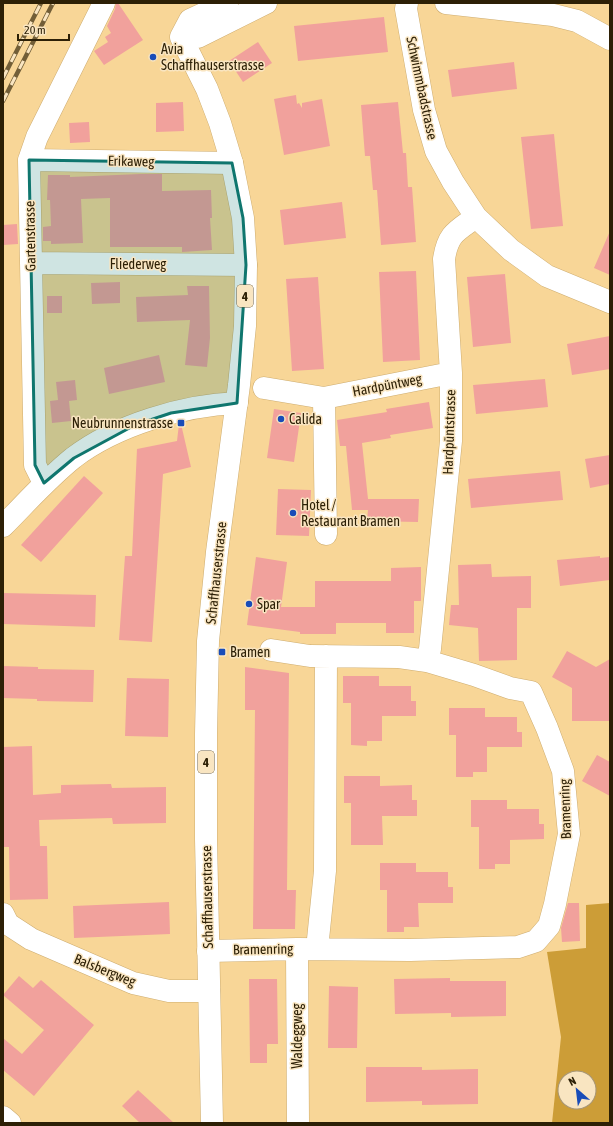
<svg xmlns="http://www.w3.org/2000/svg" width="613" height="1126" viewBox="0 0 613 1126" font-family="'Asap Condensed',sans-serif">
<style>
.forest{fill:#cc9d37;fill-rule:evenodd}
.building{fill:#f1a19c}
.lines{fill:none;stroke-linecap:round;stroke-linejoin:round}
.minor-casing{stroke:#cead70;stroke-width:23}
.major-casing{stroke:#cead70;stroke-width:23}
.minor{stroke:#fff;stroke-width:22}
.major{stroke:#fff;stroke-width:22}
.rail-casing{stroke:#725e37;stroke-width:4.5}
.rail{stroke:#f9e5c1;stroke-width:3;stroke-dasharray:9;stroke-linecap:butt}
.marked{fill:#0f766e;fill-opacity:0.2;stroke:#0f766e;stroke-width:3;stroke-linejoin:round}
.poi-dot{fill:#194cb8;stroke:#f9e5c1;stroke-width:1.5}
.labels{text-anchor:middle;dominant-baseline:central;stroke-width:3;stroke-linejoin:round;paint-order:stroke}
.shield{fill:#f9e5c1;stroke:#6a5b3e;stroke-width:1}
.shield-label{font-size:13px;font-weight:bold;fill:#2d2006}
.poi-label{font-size:14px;fill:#2d2006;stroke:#f9e5c1;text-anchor:start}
.street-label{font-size:14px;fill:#2d2006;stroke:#f9e5c1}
</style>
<rect width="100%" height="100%" fill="#f8d697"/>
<!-- forest -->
<path class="forest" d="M610,903V1123H552L561,1037L547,952L586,948V905ZM565,1078H589V1102H565Z"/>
<!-- building -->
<path class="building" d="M116,3H118L143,40L104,65L94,51L108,42L105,37L111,33L107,26L115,9Z
M384,17L388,52L298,61L294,26Z
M258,42L272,63L243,82L229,61Z
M514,62L517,89L452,97L448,70Z
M296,95L297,104L299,103L302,108V103L322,99L330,146L284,155L274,99Z
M183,102L184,131L156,132V103Z
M398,102L403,153H406L408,187H412L416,242L381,245L377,190H373L370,156H365L361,105Z
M89,122L90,142L70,143L69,123Z
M554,134L563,226L531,229L521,137Z
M140,174H162V191L211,190L212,218H210L212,250L182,252V247H110V198L81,199L83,243L51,244V241H43V227L51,226L50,200H47L48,175H70V177Z
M342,202L346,238L284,245L280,210Z
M17,224L18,244L3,245V225Z
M610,231V275L594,268Z
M416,271L420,360L383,362L379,272Z
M505,274L511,343L473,347L467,277Z
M318,277L324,369L292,371L286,279Z
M120,282V303L92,304L91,283Z
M187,286H209L210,338L207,367L185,365L190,320L137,322L136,297L188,295Z
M47,296H62V313H47Z
M610,336V369L572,375L567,344Z
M159,355L165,382L109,394L104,368Z
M545,379L548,407L476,414L473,385Z
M75,380L77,400L69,401L71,421L52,423L50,401L58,400L56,382Z
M429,402L433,428L390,435L391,438L362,443L368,499H419L418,522L367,521L368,510H352L346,446H340L337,420L387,412L386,409Z
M274,409L301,413L294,462L267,458Z
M179,424H181L191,467L163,474L152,642L119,640L125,556H132L137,449L177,441Z
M610,455V484L590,488L585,459Z
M560,471L563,500L471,508L468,479Z
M84,476L103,493L41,562L21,545Z
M278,489L311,490L309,536L276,535Z
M600,556V558L610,557V580L560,586L557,560Z
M256,557L287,562L281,607H315V581H391V568L421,567V601H414V633H386V623H336V634H300V632L247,625Z
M491,564L492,577L531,576V608H517V660L479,661L478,628L449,625L451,605H459L458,565Z
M3,593L96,595L95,627L3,624Z
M567,651L596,667L610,659V721H572V688L552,677Z
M3,666L38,667V669L94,670L93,702L37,701V699L3,698Z
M245,667L289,673L287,890H296L295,929H253L255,710H245Z
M343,676H379V686H411V701H416V716H382V741H367V746L351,745V703H343Z
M127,678L169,679L168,737L125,736Z
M449,708H485V717H517V732H522V747H487V772H473V777H456V735H449Z
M32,746L33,795L61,793V785L111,784L112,788L166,787V823L113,824L112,818L39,820L40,846H47L48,899L10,900L9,847H3V747Z
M597,755L610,762V796L582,781Z
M344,776H380V786L412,785V800H417V816H382L383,845H351V803H344Z
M471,800H507V809H539V824H544V839L510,840V864H495V869H479V827H471Z
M380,863H416V872H448V887H453V903H418L419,927H404V932H387V890H380Z
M169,902L170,934L74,938L73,906Z
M568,903H579L580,941L562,942L561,928Z
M19,976L33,988L41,980L94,1025L34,1096L3,1070V1038L22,1054L44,1030L3,995Z
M450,978V981H506V1016L451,1017V1013L395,1014L394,979Z
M249,979H277L278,1044H267V1063H250Z
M329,986L358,987L357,1048H328Z
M366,1067H422V1070L478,1069V1104L422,1105V1101L366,1102Z
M138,1090L174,1123H140L122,1106Z"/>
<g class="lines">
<defs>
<path id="minor" d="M407,3L406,9L424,110L436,151L453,182L476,217L511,250L547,276L610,302
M446,3L553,15L577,21L610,39
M29,160L232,163
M31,263L246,265
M264,388L324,398L451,373
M324,398L326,534
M44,483L35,465L29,160L37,137L104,3
M3,526C26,503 47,479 73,458C116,425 184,405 237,403
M427,661L430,649L451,441V373L444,259C448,233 457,231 476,217
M3,914L8,924L31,939L133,983L169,991H209
M297,949L298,1123
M317,949L325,871L326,656
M208,951L297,949L410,950L518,947L536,941L549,926L555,904L569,834L563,771L547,728L531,692L510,688L474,675L427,661L399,657L310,656L271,650
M3,1117L10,1123"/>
<path id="major" d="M181,37L207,89L220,123L232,163L243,218L246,265L245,326L239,385L217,552L208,641L206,734V839L212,1123
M181,37H198L266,3
M181,37L190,20L227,3"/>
</defs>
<!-- minor casing -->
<use href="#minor" class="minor-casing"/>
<!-- major casing -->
<use href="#major" class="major-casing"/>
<!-- minor -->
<use href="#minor" class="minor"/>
<!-- major -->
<use href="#major" class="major"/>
<defs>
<path id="rail" d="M3,78L41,3
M3,101L53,3"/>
</defs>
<!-- rail casing -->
<use href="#rail" class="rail-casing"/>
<!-- rail -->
<use href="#rail" class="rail"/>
</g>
<!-- marked area -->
<path class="marked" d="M29,160L232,163L243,218L246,265L237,403L171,413L135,425L74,458L44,483L35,465Z"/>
<!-- markers -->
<g class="poi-dot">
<circle cx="153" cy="57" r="4"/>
<circle cx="281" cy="419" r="4"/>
<rect x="177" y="419" width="8" height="8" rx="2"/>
<circle cx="293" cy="513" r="4"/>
<circle cx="249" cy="604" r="4"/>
<rect x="218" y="648" width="8" height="8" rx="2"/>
</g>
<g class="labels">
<!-- shield labels -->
<g class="shield">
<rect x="237" y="285" width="16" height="22" rx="3"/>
<rect x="198" y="751" width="16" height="22" rx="3"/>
</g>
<g class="shield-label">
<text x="245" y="296">4</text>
<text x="206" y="762">4</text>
</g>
<!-- poi labels -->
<g class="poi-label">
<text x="161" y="49">Avia<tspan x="161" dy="16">Schaffhauserstrasse</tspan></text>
<text x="289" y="419">Calida</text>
<text x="173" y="423" text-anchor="end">Neubrunnenstrasse</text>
<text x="301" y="505">Hotel /<tspan x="301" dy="16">Restaurant Bramen</tspan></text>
<text x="257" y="604">Spar</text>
<text x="230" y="652">Bramen</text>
</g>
<!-- street labels -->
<g class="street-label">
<text transform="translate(422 88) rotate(78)">Schwimmbadstrasse</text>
<text transform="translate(131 161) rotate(1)">Erikaweg</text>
<text transform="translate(30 236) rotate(-91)">Gartenstrasse</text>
<text x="138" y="264">Fliederweg</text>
<text transform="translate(387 385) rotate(-11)">Hardpüntweg</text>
<text transform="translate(449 432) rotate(-88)">Hardpüntstrasse</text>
<text transform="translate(216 573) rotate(-84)">Schaffhauserstrasse</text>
<text transform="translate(565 809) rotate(-92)">Bramenring</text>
<text transform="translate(207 897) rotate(-91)">Schaffhauserstrasse</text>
<text transform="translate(263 949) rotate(-1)">Bramenring</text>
<text transform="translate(105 970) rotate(22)">Balsbergweg</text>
<text transform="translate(297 1036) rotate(-90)">Waldeggweg</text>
</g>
</g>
<!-- border -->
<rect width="613" height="1126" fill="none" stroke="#2d2006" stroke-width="8"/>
<!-- north arrow -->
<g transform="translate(577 1090) rotate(332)"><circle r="19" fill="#f9e5c1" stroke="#a79676"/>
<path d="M0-3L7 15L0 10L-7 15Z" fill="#194cb8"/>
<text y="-6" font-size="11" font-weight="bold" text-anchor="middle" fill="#2d2006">N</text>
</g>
<!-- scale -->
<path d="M18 34v6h51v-6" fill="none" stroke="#2d2006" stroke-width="2"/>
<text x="24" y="34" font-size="12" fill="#2d2006" stroke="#f9e5c1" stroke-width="3" paint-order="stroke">20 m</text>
</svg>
